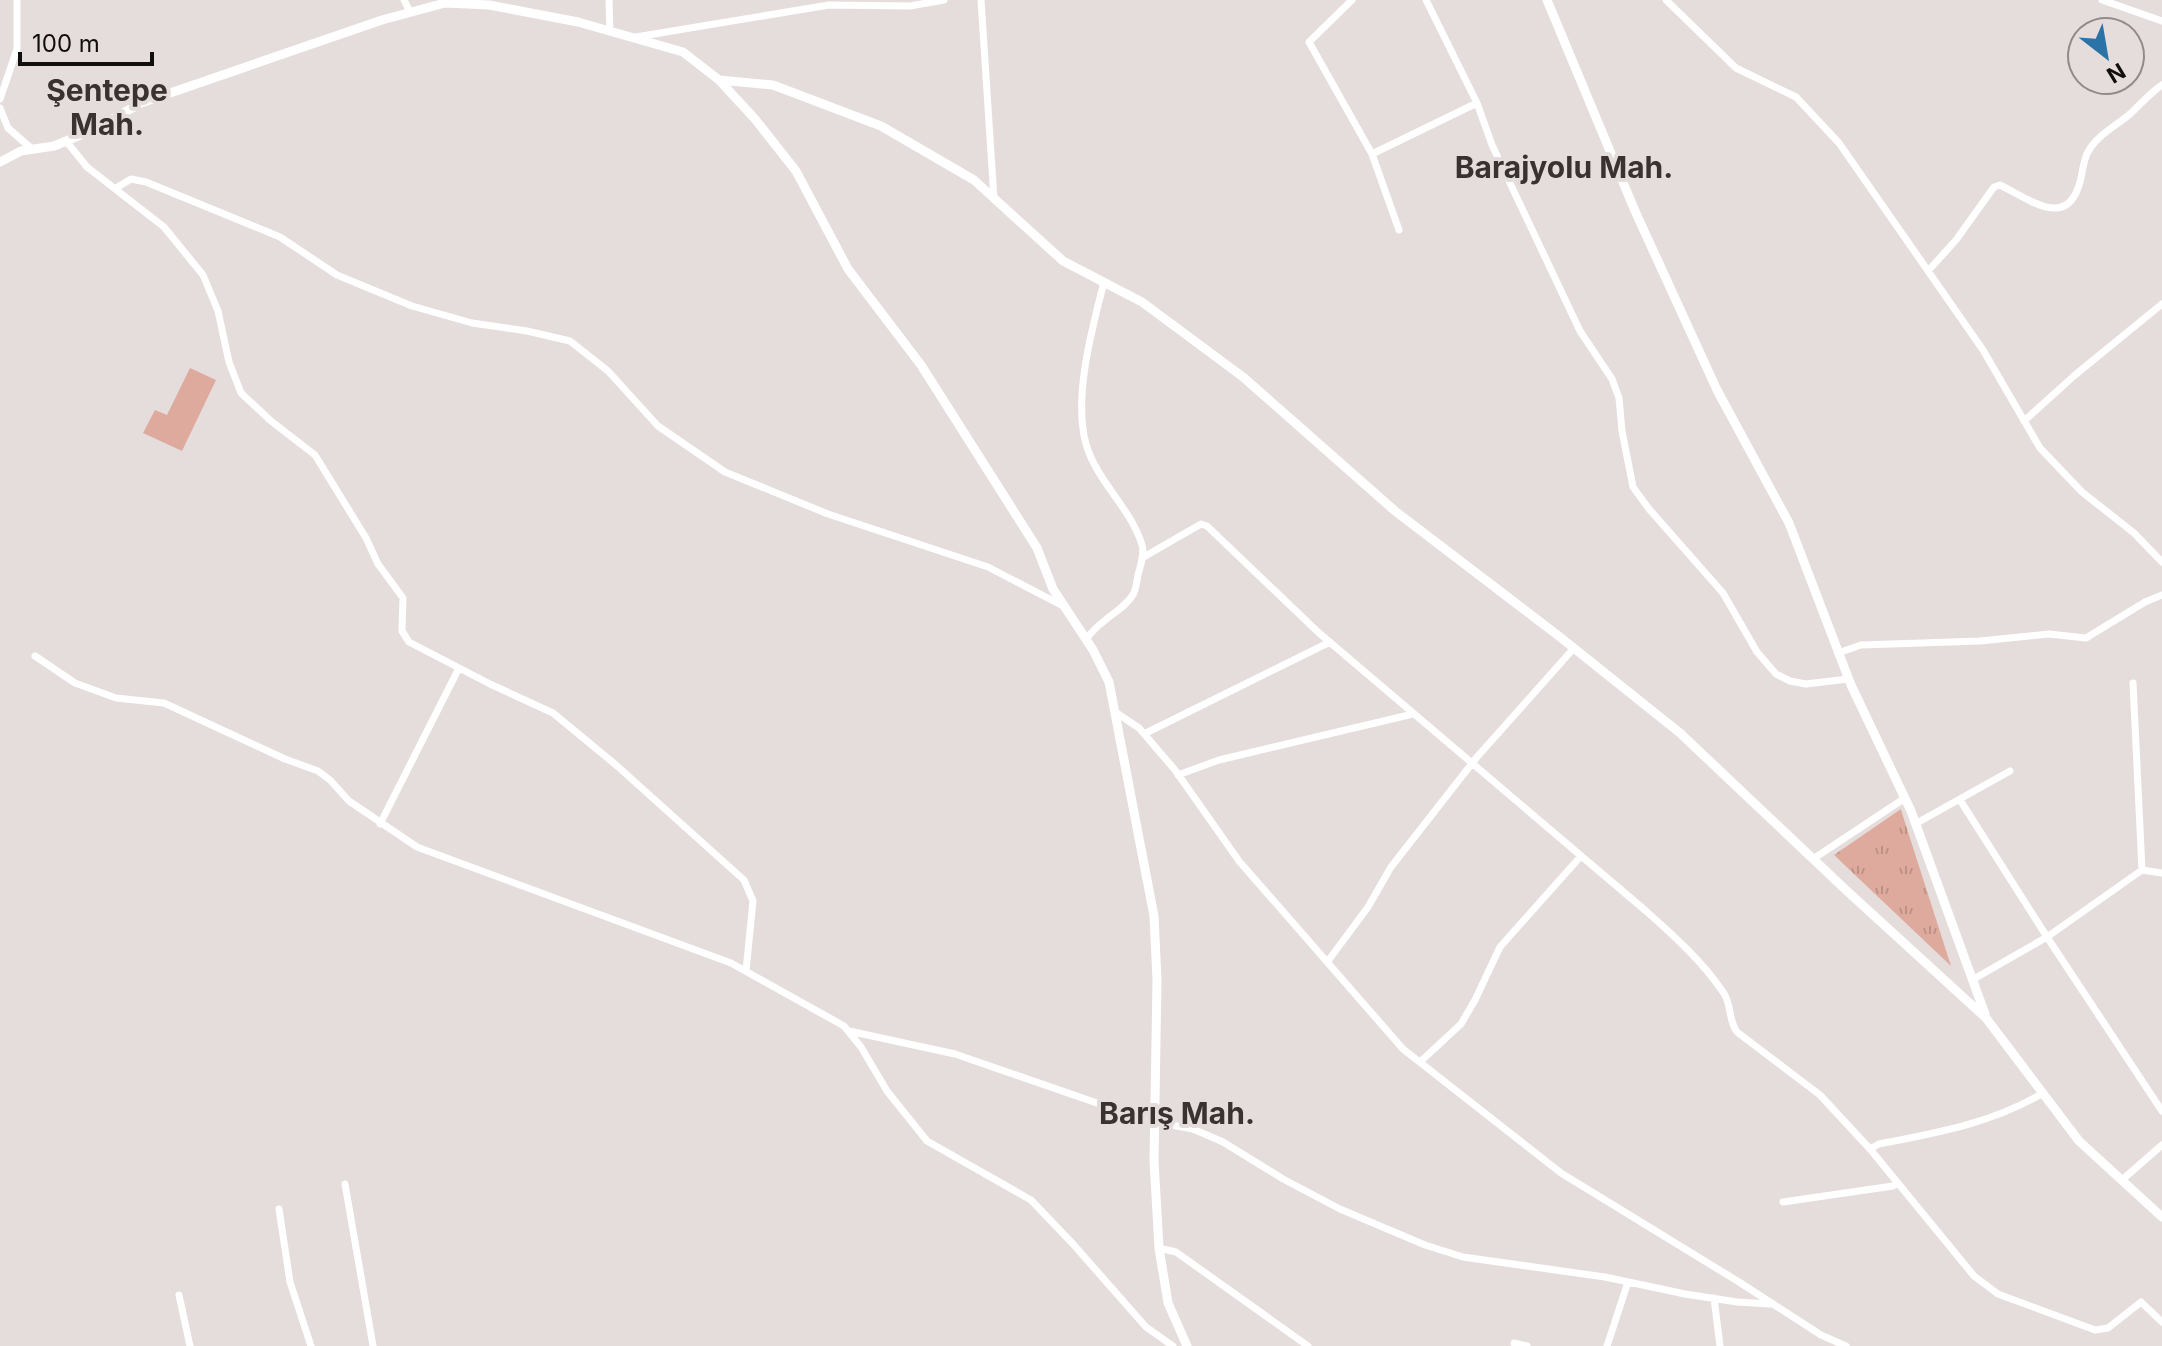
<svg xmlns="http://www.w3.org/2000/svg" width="2162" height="1346" viewBox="0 0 2162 1346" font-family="Inter,sans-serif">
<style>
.park{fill:url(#park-tufts)}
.pitch{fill:#dfaa9e}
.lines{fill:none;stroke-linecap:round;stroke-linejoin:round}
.minor{stroke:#fff;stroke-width:7}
.tertiary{stroke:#fff;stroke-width:9}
.labels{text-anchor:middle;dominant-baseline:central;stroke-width:8;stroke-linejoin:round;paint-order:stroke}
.district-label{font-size:30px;font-weight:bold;fill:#383331;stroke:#e4dddb}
</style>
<defs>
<pattern id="park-tufts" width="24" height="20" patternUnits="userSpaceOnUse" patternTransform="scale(2)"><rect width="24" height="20" fill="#dfaa9e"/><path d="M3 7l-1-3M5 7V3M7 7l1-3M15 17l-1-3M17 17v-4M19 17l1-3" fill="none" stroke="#be9187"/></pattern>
</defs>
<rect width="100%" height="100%" fill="#e4dddb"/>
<!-- park -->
<path class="park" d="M1901,809V810L1951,966L1834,855Z"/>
<!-- pitch -->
<path class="pitch" d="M190,368L216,380L182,451L143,433L155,410L167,415Z"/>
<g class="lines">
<!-- minor -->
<path class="minor" d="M404,0L410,12
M609,0L610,31
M981,0L994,199
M1352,0L1309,42L1372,154L1399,230
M1426,0L1477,103L1492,145L1580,331L1612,379L1619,398L1622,431L1633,487L1649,509L1723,593L1757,652L1776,674L1790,681L1806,684L1848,679
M1666,0L1736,68L1796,97L1839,143L1983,350L2040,448L2082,492L2134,533L2162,562
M2102,0L2162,21
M636,37L829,5L910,6L944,0
M0,99L17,49V0
M0,108L8,128L32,149
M66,141L87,167L164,227L203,275L218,311L229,362L241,393L271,421L315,455L366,538L378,564L403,598L402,631L409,642L490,684L553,713L616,765L744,880L753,901L746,971
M1372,154L1477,103
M116,188L131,179L146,182L280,237L337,275L412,306L472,323L527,331L570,341L608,371L658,426L725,472L828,514L988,567L1063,606
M1928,271L1956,240L1994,187L2000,185C2027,198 2064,228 2078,188C2083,177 2082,162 2088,152C2097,135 2116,126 2130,114C2141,104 2150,93 2162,85
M2024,421L2075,375L2162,304
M1142,558L1201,524L1207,526L1319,633L1646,911C1674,936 1702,961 1723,992C1732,1004 1728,1020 1737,1032L1820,1095L1870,1149L1974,1276L1998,1294L2095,1330L2108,1328L2141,1302L2162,1322
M1086,639C1091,633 1096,627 1103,622C1113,613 1127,606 1134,593C1136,588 1137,581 1138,575C1140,566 1145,555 1142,545C1131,508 1097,482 1086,444C1073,397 1092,329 1104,282
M1838,653L1861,645L1980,641L2049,634L2086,638L2145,602L2162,595
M35,656L75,683L116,698L164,703L285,759L318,771L330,780L349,801L417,847L731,963L844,1026L861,1047L887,1091L927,1141L1031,1200L1073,1244L1146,1327L1173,1346
M2133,683L2142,870
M1115,712L1139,728L1175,770L1239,861L1403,1049L1561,1173L1739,1282L1821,1335L1846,1346
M1144,734L1330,642
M1178,775L1219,760L1413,714
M1960,800L2047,937L2162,1111
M380,824L459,668
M1915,824L2010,771
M1813,859L1905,798
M1328,961L1368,907L1391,867L1477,757L1574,648
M1972,980L2047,937L2142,870L2162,873
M849,1031L955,1054L1120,1111L1155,1122L1193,1129L1223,1142L1283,1179L1340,1209L1425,1245L1463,1257L1605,1277L1685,1294L1737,1302L1770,1304
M1420,1062L1461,1024L1475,1000L1500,947L1581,856
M1870,1149L1879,1144C1936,1133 1993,1123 2043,1093
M2122,1180L2162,1145
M345,1184L373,1346
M1783,1202L1893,1186L1897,1183
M279,1209L290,1282L311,1346
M1159,1248L1176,1252L1308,1346
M179,1295L190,1346
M1714,1298L1720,1346
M1514,1343L1527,1346
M1607,1346L1628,1282"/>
<!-- tertiary -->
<path class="tertiary" d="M1547,0L1635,211L1717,390L1789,523L1851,685L1911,811L1985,1014
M719,80L773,85L881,126L974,180L1063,261L1142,302L1243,377L1395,511L1560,637L1680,733L1847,891L1986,1018L2079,1141L2162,1217
M0,162L21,151L54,146L95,129L141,103L382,20L445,3L489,5L578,22L683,52L719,80L755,119L796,171L848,269L921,365L1037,548L1053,589L1093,650L1109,682L1154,916L1157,980L1154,1161L1159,1248L1168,1303L1187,1346"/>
</g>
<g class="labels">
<!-- district labels -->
<g class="district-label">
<text x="107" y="90">Şentepe<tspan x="107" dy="34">Mah.</tspan></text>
<text x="1564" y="167">Barajyolu Mah.</text>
<text x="1177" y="1113">Barış Mah.</text>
</g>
</g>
<!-- north arrow -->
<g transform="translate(2106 56) rotate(149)"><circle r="38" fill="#e4dddb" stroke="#908b89" stroke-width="2"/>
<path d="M0-6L14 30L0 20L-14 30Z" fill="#2b73a7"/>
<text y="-12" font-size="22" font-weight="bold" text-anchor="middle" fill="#110f0e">N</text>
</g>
<!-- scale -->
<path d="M20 52v12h132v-12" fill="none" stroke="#110f0e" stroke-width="4"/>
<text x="32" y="52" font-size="24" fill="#110f0e" stroke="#e4dddb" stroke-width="6" paint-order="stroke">100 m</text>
</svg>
